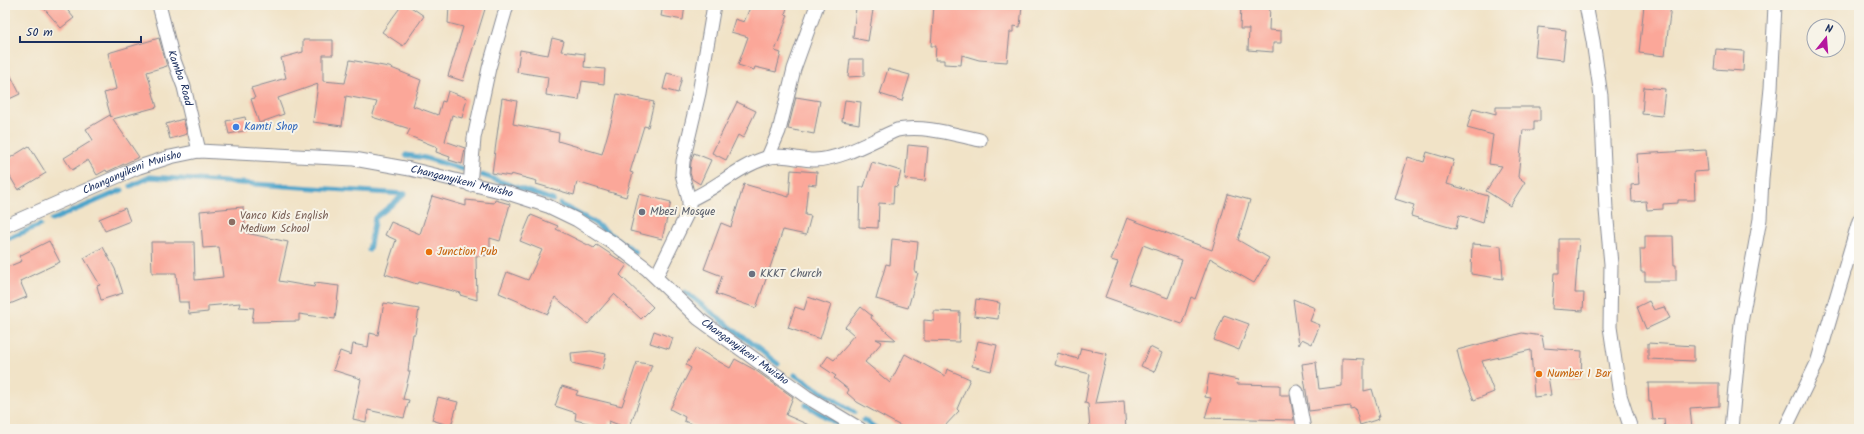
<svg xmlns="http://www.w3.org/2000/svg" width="1864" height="434" viewBox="0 0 1864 434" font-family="Kalam,sans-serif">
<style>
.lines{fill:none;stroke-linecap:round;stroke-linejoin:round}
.stream{stroke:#4ea4ca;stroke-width:5}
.building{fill:#fba799;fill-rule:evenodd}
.street-casing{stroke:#868992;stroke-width:15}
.street{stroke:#fff;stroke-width:13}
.shop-dot{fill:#3f7fe0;stroke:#f7f3e8;stroke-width:1.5}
.worship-dot{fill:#6b7280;stroke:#f7f3e8;stroke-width:1.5}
.education-dot{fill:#8d6e63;stroke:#f7f3e8;stroke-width:1.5}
.food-dot{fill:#e8710a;stroke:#f7f3e8;stroke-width:1.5}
.labels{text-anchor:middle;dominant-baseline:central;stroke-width:4;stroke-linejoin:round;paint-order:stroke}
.street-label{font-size:11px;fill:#1b2f5e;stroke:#f7f3e8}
.shop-label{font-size:11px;fill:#366cbe;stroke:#f7f3e8;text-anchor:start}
.worship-label{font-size:11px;fill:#5b616d;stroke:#f7f3e8;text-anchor:start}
.education-label{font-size:11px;fill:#785e54;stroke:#f7f3e8;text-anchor:start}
.food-label{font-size:11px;fill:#c56008;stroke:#f7f3e8;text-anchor:start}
</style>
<rect width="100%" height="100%" fill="#f7f3e8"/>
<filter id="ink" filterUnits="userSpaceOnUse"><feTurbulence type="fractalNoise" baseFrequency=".025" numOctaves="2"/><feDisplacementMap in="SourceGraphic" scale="8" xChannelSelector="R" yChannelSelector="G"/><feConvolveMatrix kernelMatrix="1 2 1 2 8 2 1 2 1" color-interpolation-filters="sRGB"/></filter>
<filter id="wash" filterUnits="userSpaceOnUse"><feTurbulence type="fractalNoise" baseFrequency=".012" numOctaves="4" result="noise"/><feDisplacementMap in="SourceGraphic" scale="16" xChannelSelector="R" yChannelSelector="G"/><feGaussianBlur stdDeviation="0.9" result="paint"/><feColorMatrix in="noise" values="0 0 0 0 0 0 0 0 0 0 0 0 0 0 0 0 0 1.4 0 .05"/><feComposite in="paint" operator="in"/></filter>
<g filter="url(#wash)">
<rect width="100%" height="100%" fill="#f1e3c7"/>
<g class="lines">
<!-- stream -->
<path class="stream" d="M406,155L425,158L463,169
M482,175L553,200
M131,186L150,177L405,194
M560,204L593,222L635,252
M52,220L122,190
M5,240L40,225
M369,250L375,218L405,194
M685,292L778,364
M795,375L854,412
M806,405L846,429
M864,420L877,429"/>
</g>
<g id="blocks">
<!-- building -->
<path class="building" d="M41,5H63L74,18L61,28Z
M402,5H408L424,16L403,46L382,32Z
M449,5H473L485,9L463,81L448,76L463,27L448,23Z
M663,5H685L683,20L661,16Z
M751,5H788L785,14L788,15L775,51L781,53L776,72L755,67L754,70L738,65L748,37L731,32L735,19L744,22Z
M934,5H1022L1020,27L1013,26V32H1010L1007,62L979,60L962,55L961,65L944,64V60H935L936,46H931Z
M1241,5H1270L1269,30L1281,31V43H1273V52L1248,50L1249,29H1240Z
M1644,5H1671L1665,56L1639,53Z
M856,7L873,10L868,41L853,38Z
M1538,27L1566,30L1563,60L1535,57Z
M159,38L167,66L147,72L157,107L113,119L139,157L107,172L106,170L97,175L88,160L72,170L64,158L93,140L86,129L110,115L111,117L104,93L116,89L108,53Z
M552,38L564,41L561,51L585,54L584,67L605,69L604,84L582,81L579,100L546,95L548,77L517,72L520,50L548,55Z
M303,40H333V55H323V81L345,83L350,60L389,67L421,80L413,106L438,115L442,101L445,102L448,91L467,98L462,118L452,115L445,141L465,148L462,164L449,160L450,157L436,152L437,147L407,135L410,129L372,117L377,102L346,96L342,126L313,122L318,84L278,98L284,114L259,123L251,99L255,98L251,88L286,78L281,58L303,52Z
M1716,49L1744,51L1743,71L1714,69Z
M850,59H864V76L848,77Z
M5,64L20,94L5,101Z
M888,69L910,75L902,101L880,94Z
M667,73L682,77L678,93L663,89Z
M1644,87L1665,89L1662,116L1642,114Z
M617,94L654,102L648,127L644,126L630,172L633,173L626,197L577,182L574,195L536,184L537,181L511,174L510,176L492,173L502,98L517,101L513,124L559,133L558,141L602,154L612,119Z
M796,97L820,101L814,134L788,129Z
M845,100L861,102L859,124L842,121Z
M737,102L756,111L743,138L738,135L726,160L712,153Z
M1496,107H1540V121H1534V130H1523L1518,177L1525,182L1510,206L1486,191L1502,166L1489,164L1493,135L1467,128L1473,108L1496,114Z
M245,117L248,130L229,134L226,121Z
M183,119L187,134L170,139L166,124Z
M908,145L928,147L925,181L905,179Z
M29,146L46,173L18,190L5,168V161Z
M1706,150L1708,171L1694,172L1695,200H1678V203L1663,204V209L1647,210L1646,201L1632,202L1631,185L1639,184L1637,154Z
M1427,152L1454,160L1447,184L1488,196L1483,223L1459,215L1456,229L1411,216L1414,205L1395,199L1408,157L1424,162Z
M694,153L711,160L700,184L692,179L690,173L691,162Z
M872,162L901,171L897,187L894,186L893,204L879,203L878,228L859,227L860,187H864Z
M791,170L817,172L816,185L808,184L805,215L811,216L806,235L783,230L756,308L716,294L722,276L704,269L721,223L731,227L744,184L789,197Z
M639,194L671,202L662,239L630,231Z
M1228,194L1250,200L1238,240L1269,258L1254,283L1210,258L1195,299L1191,297L1182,324L1105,297L1118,262L1111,260L1127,218L1212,250ZM1143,245L1182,260L1168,298L1129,284Z
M432,196L466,206V200L494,203L495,200L510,204L500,241L490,238V255L476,256L477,300L460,295L461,293L418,282L417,284L385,274L396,240L385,235L391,222L420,234Z
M243,207L246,233L288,242L279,281L314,287L315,283L339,286L335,319L299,314V321L252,322L254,308L239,307L240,303L208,306V312L189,314L188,302H179L176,273H152L151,242H194L195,280L223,277L219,247L203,248L200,211Z
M125,208L130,221L105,231L99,219Z
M531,215L558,226L556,229L594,248L597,245L627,265L620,275L653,307L641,319L614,294L588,324L555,297L548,314L499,293L507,272L528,280L542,250L520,241Z
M1645,236H1673L1674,265H1676V281H1645V272H1641L1640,249H1645Z
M892,239L918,242L915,272L918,273L908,308L876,299L886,264L890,265Z
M1559,239H1579L1575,293H1584L1583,311L1552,309L1554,273H1559Z
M49,241L60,262L20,281L27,297L5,306V268L22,261L19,256Z
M1472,244L1501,246L1503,279L1471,274Z
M103,247L115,269L123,293L101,300L97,286L100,285L84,258Z
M808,297L831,305L820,339L788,328L795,307L804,310Z
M976,299L1000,303L998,319L974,316Z
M1293,299L1315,308L1310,321L1320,325L1312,344L1302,339L1299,345Z
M1649,301L1654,310L1664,307L1670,318L1646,329L1637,307Z
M384,303L419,309L415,334H413L408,371H410L403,399L409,400L404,418L368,410L366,422L353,419L361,379L333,370L340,351L351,355L353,344L368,347L370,333L378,335Z
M861,307L872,316L871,318L896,340L876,339L882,342L865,362L890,383L905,354L945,376L947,369L970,379L957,409L959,411L942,429H906L857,402L847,393L849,390L834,378L836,376L821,366L828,356L834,360L849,343L848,342L854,335L845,327Z
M934,311L960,312L959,342L924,341V320L934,321Z
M1224,315L1249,324L1239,350L1214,340Z
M654,331L673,338L669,349L650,343Z
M1522,333L1542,336L1544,348L1582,351L1581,378L1548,376L1551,395L1534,397L1531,350L1482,361L1494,392L1474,400L1462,371L1457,350Z
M978,341L997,345L991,371L972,366Z
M1648,343L1694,346V361L1648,359Z
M1150,347L1162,353L1154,372L1141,366Z
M696,348L730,368L735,359L755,370L793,397L786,415L818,429H704L684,421L685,417L670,409L691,368L686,365Z
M1081,348L1107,354L1095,403L1124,401L1126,429H1090L1088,404L1085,403L1090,374L1055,365L1058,353L1078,359Z
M591,351L606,354L602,370L572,363L571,353Z
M1342,358L1364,359V391L1372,389L1380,416H1378L1379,419L1360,425L1355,408L1350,409V406L1309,411L1302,364L1316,362L1319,389L1342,386Z
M637,362L652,365L629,429L609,421L608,428L575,420L576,413L555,406L562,386L578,391L576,395L622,406Z
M1209,374L1238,380L1237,384L1280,385V395H1290L1294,420L1205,418L1211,398L1205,397Z
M1648,383H1719V406L1690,408L1692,429H1665L1664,419L1653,420L1651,402H1649Z
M438,397L458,402L451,426L432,420Z"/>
</g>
</g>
<g filter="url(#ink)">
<use href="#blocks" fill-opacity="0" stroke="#868992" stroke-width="1"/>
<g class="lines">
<defs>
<g id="street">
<path id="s1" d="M159,5L172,55L184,87L199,151"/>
<path d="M1586,5L1593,41L1601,96L1606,210L1611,264L1610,327L1620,395L1631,429"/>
<path d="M768,157L779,131L794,69L817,5"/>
<path d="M470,185L474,138L489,68L507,5"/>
<path d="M689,200C716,189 737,167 766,158C783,153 798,160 814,160C843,159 871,141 897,130C925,125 952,134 980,140"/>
<path id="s2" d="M5,226L139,167L170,157L199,151L354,159L410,169L508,193L548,206L577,220L616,245L647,269L699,319L807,397L860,429"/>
<path d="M656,277L689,210V200L682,174L683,161L699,93L714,5"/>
<path d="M1297,392L1304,429"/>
<path d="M1731,429L1741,323L1760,219L1762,178L1771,88L1775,5"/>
<path d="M1785,429L1817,363L1859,221"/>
</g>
</defs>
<!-- street casing -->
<use href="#street" class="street-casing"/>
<!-- street -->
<use href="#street" class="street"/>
</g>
</g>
<!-- markers -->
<circle class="shop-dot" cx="236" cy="127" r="4"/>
<g class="worship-dot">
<circle cx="642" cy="212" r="4"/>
<circle cx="752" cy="274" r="4"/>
</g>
<circle class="education-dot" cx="232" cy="222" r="4"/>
<g class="food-dot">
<circle cx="429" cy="252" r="4"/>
<circle cx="1539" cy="374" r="4"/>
</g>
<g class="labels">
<!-- street labels -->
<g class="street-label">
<text stroke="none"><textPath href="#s1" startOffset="76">Kamba Road</textPath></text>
<text stroke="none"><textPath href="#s2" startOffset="138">Changanyikeni Mwisho</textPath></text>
<text stroke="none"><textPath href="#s2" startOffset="474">Changanyikeni Mwisho</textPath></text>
<text stroke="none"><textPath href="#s2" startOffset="810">Changanyikeni Mwisho</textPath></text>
</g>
<!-- shop labels -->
<g class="shop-label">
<text x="244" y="127">Kamti Shop</text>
</g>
<!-- worship labels -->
<g class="worship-label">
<text x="650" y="212">Mbezi Mosque</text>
<text x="760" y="274">KKKT Church</text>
</g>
<!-- education labels -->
<g class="education-label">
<text x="240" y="216">Vanco Kids English<tspan x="240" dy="13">Medium School</tspan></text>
</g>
<!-- food labels -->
<g class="food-label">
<text x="437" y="252">Junction Pub</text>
<text x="1547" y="374">Number 1 Bar</text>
</g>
</g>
<!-- margin -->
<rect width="1864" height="434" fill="none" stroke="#f7f3e8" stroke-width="20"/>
<!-- north arrow -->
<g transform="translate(1826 38) rotate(17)"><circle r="19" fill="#f7f3e8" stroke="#9fa5b1"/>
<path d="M0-3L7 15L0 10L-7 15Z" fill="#b5179e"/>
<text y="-6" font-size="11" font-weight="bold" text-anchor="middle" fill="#1b2f5e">N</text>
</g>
<!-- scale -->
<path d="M20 36v6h121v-6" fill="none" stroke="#1b2f5e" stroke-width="2"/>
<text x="26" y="36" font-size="12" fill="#1b2f5e" stroke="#f7f3e8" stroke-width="3" paint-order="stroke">50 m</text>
</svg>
